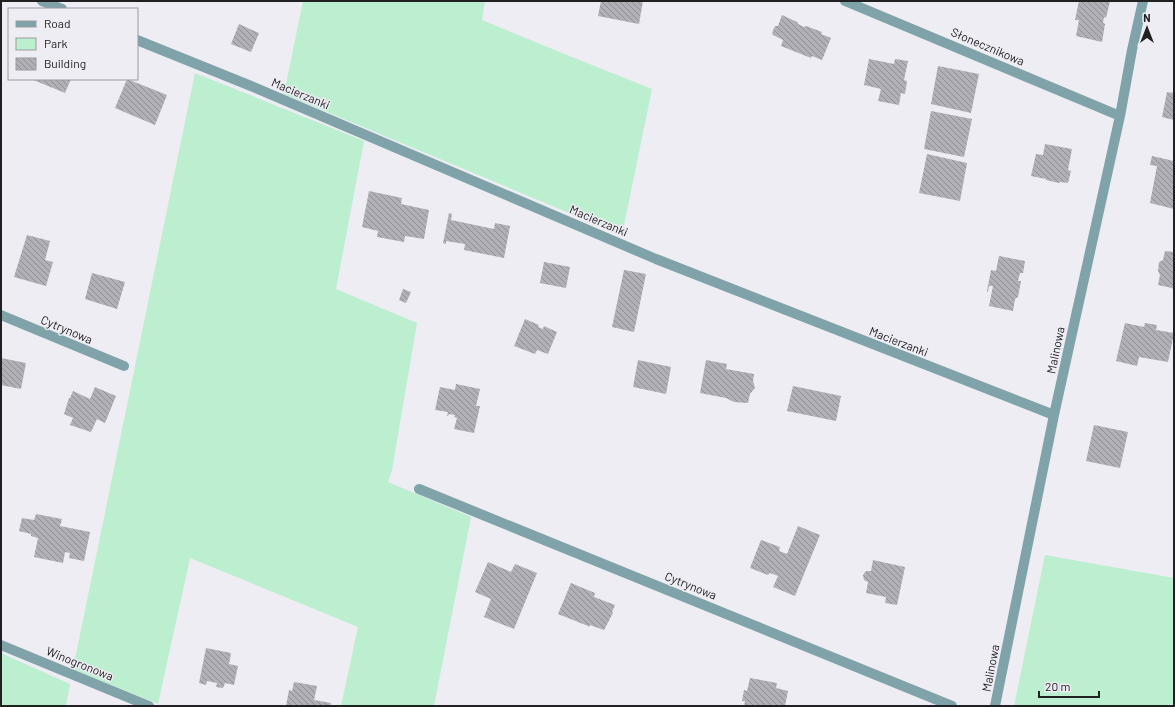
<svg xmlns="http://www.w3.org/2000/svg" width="1175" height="707" viewBox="0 0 1175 707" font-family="Barlow,sans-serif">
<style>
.green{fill:#bbefcf}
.building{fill:url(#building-back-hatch)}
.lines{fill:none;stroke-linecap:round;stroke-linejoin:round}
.service{stroke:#80a3aa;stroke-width:10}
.minor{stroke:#80a3aa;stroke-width:10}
.labels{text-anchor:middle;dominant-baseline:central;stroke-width:3;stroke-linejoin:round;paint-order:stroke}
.street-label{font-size:12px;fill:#212023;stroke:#eeedf4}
</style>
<defs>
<pattern id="building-back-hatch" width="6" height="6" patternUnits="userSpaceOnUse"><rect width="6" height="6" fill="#b2b0b7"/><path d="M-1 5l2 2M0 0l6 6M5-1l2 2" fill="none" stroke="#908f94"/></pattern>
</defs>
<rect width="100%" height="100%" fill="#eeedf4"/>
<!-- green -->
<path class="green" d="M303,1H485L482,20L567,55L652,89L622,235L284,94Z
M195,73L364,141L336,289L417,323L392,470L388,482L471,517L434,706H341L358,627L190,558L158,704L73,669Z
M1045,555L1174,578V706H1014Z
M1,653L70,684L66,706H1Z"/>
<!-- building -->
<path class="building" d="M601,1H643L639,24L598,16Z
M1079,1H1110L1106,18L1104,17L1103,23L1105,24L1102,42L1076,36L1079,20H1075Z
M782,15L797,22L798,24L804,27L806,26L822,32L821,34L831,38L822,60L812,56L811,58L781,46L783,40L773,35L772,33L775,26H778Z
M239,24L259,33L251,52L231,44Z
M869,59L894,64L895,59L908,61L904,80L907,81L905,94L901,93L899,105L878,101L881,89L864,85Z
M938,66L979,74L971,113L931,104Z
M31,79H71L65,93Z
M127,79L167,95L155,125L115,108Z
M1167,92L1174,93V120L1162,117Z
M931,111L972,119L964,157L924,149Z
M1045,144L1072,149L1068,170L1071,171L1068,183L1060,182L1059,183L1046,180V179L1031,176L1036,154L1043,155Z
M927,154L967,163L960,201L919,193Z
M1152,156L1174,161V209L1150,203L1157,166L1150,165Z
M369,191L402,198L401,204L429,210L424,239L405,236L404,242L377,237L378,231L362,227Z
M449,213L452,214L451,220L494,229L495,223L510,226L504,258L464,250L465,244L446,241V244L443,243Z
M27,235L50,241L45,260L53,262L46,286L14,277Z
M1165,251L1174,252V291L1172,288L1158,285L1160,275L1158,271L1159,262L1163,260Z
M999,256L1025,261L1023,273H1020L1018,281H1021L1018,297L1015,299L1013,311L989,306L993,286H989L988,292L987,291L991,270L996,271Z
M544,262L570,267L566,288L540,283Z
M624,270L646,274L634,332L612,327Z
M92,273L125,282L117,309L85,299Z
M403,289L411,292L406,303L399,300Z
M525,319L539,325L538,327L543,329L544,326L557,332L548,354L537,350L535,354L514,346Z
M1125,323L1144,327L1145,323L1157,325L1156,330L1174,333L1168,362L1139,357L1137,366L1116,361Z
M1,358L26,363L21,389L1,385Z
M638,360L671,367L666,394L633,387Z
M706,360L727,364L726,369L754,374L753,381L755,388L750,394L748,403L734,402L726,398L700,393Z
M456,384L480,389L476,406H480L474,433L454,429L457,418L454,417L455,415L449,414L448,416H447L448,412L435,410L440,387L455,390Z
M793,386L841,396L836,421L787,411Z
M95,387L116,396L105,423L97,419L91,432L70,425L73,418L64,414L69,398H70L73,391L90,399Z
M1094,425L1128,432L1120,468L1086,461Z
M36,514L62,519L60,526L90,532L84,561L69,558L70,553L65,552L63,563L34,557L38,538L31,536V534L19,531L22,518L34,520Z
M798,526L820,535L795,596L773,587L778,576L770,573L768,575L750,568L761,540L780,547L779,551L787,554Z
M873,560L905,567L897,605L885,603L886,597L866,593L868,582L864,580L863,575L866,571H871Z
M488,562L511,572L515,564L537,573L514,629L484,617L491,599L475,592Z
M571,583L595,593L594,597L615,605L612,612L613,613L604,630L590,625L589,627L588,626L558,614Z
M206,648L231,653L229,664L238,666L234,685L225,683L223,688L216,687L217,683L207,681L206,685L199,683Z
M750,678L777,683L776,688L788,691L785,706H744L745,701H742L744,690L747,691Z
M294,682L317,686L314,700L331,703L330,706H286L289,690L292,691Z"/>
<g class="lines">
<!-- service -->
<path class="service" d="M1,315L124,366"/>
<!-- minor -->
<path class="minor" d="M42,1L62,9
M845,1L1120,116
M137,40L251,86L656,259L1054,415
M419,489L952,706
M1,645L149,706
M995,706L1054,415L1120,116L1132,50L1143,1"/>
</g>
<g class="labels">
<!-- street labels -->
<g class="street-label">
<text transform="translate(988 46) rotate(23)">Słonecznikowa</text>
<text transform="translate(301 93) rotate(23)">Macierzanki</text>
<text transform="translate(599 220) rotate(23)">Macierzanki</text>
<text transform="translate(67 329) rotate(23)">Cytrynowa</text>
<text transform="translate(899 341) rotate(21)">Macierzanki</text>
<text transform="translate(1055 350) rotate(-78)">Malinowa</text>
<text transform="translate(691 585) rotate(22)">Cytrynowa</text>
<text transform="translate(80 663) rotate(22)">Winogronowa</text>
<text transform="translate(990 668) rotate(-79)">Malinowa</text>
</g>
</g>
<!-- border -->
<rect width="1175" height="707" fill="none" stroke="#212023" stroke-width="4"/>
<!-- legend -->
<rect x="8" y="8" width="130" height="72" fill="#eeedf4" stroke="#9c9ba0"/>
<rect x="16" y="21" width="20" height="6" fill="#80a3aa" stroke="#9c9ba0"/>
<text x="44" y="28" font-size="12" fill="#212023">Road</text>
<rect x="16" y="38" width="20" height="12" fill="#bbefcf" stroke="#9c9ba0"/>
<text x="44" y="48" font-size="12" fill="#212023">Park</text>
<rect x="16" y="58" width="20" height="12" fill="url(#building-back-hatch)" stroke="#9c9ba0"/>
<text x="44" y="68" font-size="12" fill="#212023">Building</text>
<!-- north arrow -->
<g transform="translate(1147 28)" stroke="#eeedf4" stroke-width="3" paint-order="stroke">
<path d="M0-3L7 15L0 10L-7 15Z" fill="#212023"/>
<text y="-6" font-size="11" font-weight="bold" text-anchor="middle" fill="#212023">N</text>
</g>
<!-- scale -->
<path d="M1039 691v6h60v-6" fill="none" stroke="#212023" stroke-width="2"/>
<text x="1045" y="691" font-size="12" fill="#212023" stroke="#eeedf4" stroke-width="3" paint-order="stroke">20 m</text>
</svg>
